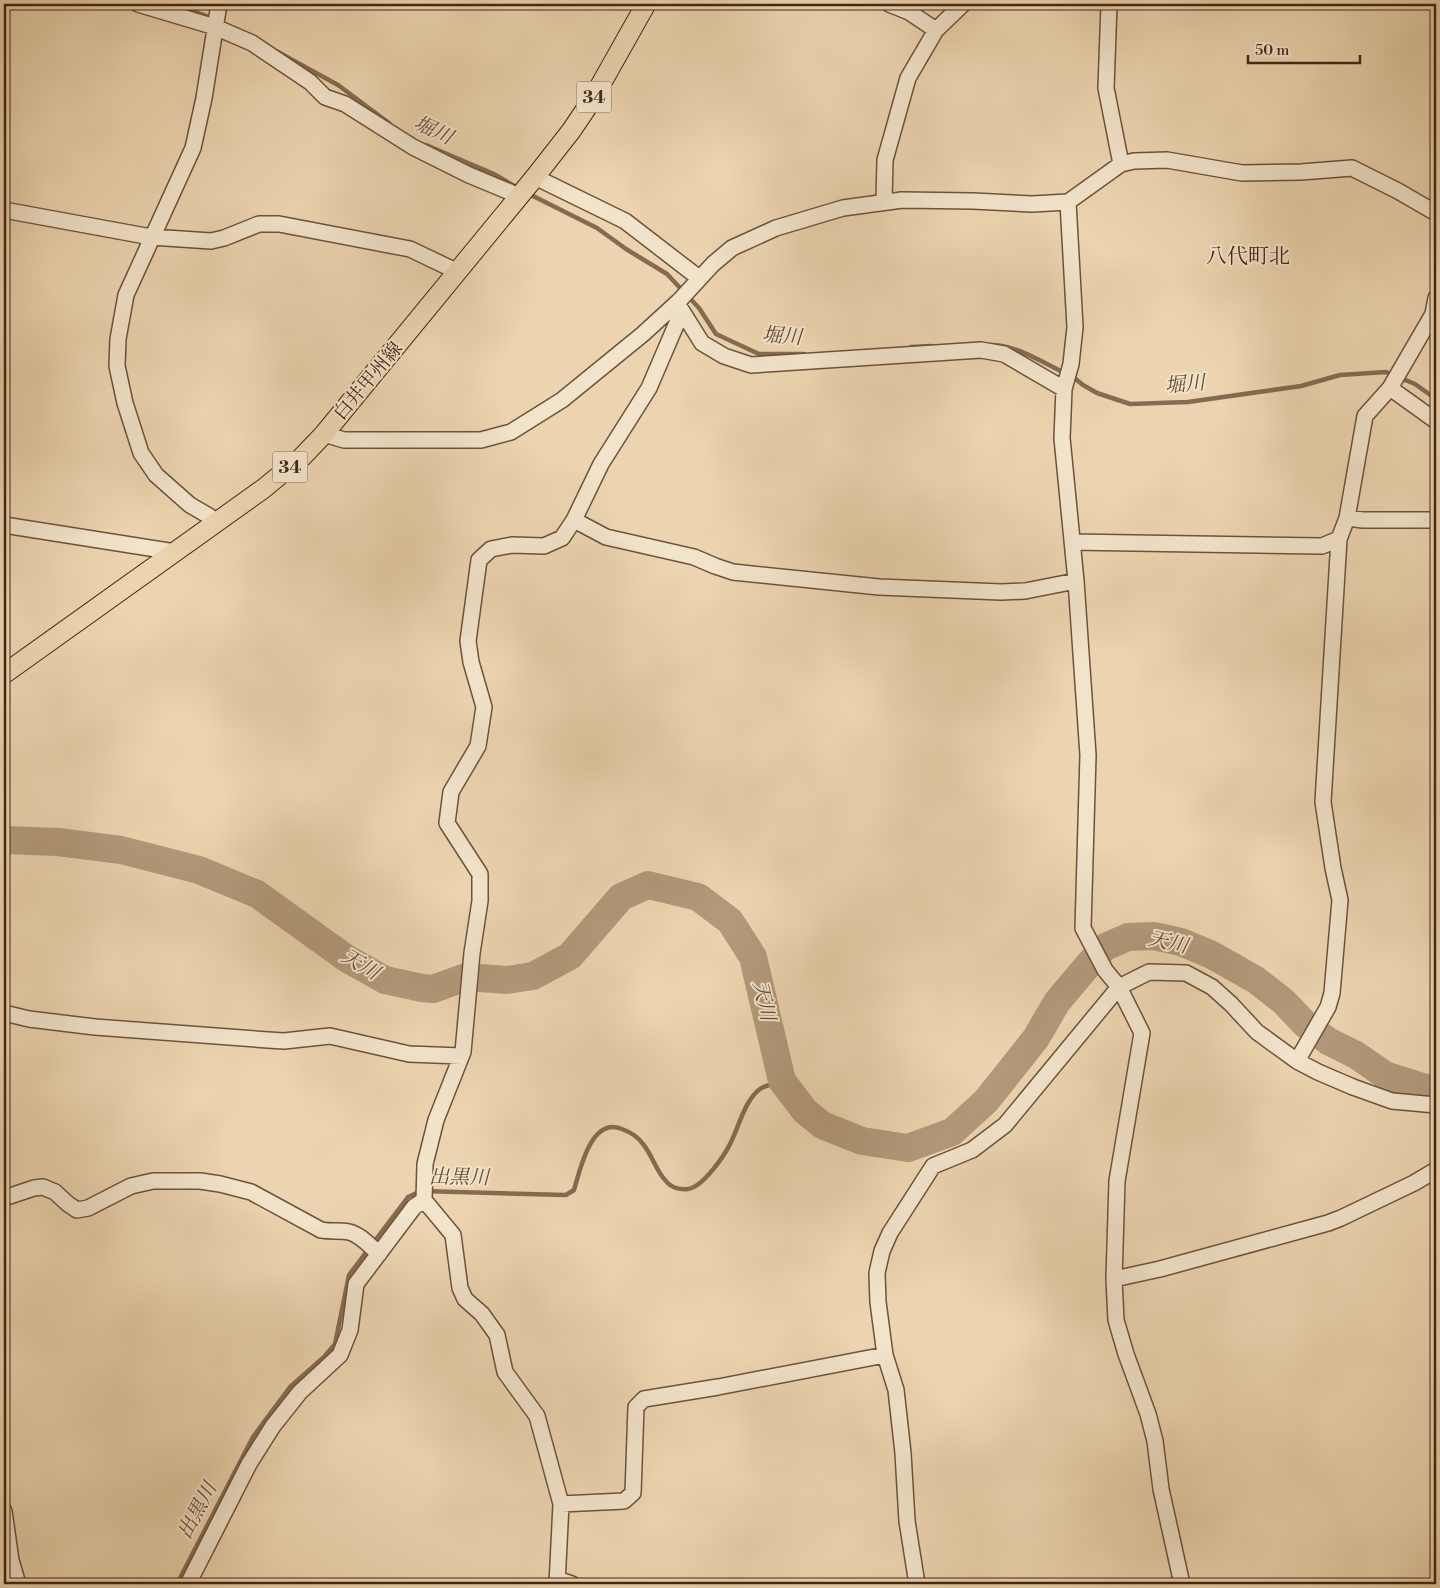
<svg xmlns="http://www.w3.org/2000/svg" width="1440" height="1588" viewBox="0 0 1440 1588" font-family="'Libre Bodoni','Noto Serif JP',serif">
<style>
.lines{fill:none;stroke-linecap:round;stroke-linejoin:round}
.stream{stroke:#866b51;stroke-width:4.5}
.river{stroke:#b2997a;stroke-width:28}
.minor-casing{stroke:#6e523b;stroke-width:18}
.major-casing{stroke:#442714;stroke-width:21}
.minor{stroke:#f2e3cb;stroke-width:15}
.major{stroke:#ebd4af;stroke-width:19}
.labels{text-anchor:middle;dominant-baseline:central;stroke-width:4;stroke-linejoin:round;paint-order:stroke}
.shield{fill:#f2e3cb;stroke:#785f4b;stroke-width:1}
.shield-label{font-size:18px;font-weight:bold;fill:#442714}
.street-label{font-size:19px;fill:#442714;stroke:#f2e3cb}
.water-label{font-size:20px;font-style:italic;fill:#654933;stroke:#f2e3cb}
.quarter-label{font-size:21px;fill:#442714;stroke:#f2e3cb}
</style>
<rect width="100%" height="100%" fill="#ebd4af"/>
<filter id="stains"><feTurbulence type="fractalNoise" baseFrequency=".004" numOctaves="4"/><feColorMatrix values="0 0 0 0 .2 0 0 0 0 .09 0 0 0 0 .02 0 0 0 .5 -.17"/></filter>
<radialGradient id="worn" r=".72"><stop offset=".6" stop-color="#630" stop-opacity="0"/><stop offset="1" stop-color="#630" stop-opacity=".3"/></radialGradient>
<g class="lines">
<!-- stream -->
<path class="stream" d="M175,4L214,19
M276,51L338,85L389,123
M426,145L494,174L516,187
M527,193L597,228L626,249L667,274L699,308L716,334L759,354H804
M989,345C1015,344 1041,362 1065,373
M911,347L931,346
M1072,376L1083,385L1097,393L1130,404L1188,402L1301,386L1340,375L1386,372L1415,384L1436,399
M177,1584L253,1437L290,1387L324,1357L335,1344L349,1275L408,1197L421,1191L566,1195L574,1190C580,1170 591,1116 622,1129C630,1132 638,1137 643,1144C652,1155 656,1170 665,1180C671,1188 679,1190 688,1189C703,1187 725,1155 731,1142C739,1126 745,1100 760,1089C766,1085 775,1083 782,1081"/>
<!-- river -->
<path class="river" d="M4,840L58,842L121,850L199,870L257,894L346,958L385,980L422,988L433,989L466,977L507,980L533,976L570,956L621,897L648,885L698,897L730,921L753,957L782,1081L805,1111L822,1125L862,1141L908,1148L952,1132L986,1101L1036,1038L1057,1002L1089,964L1105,947L1128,937L1154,936L1181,942L1212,955L1256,980L1283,1001L1306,1025L1328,1041L1356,1055L1385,1075L1426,1088H1436"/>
<defs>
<path id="minor" d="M138,4L215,27L252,43L310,82L325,97L345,104L413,147L469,175L510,192L518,198
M889,4L909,12L936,30
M1109,4L1106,88L1121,164
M535,177L625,221L699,278
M884,201L885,160L908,78L936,30L963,4
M1068,202L1075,327L1071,364L1064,389L1062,438L1076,581L1088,755L1083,928L1105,970L1119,987L1142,1033L1117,1181L1114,1279L1116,1320L1126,1354L1148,1414L1155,1441L1161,1489L1182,1584
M4,210L151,237L211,241L224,238L259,224H279L410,249L458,272
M682,311L702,343L724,356L751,365L981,350L1004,354L1064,389
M1390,388L1436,421
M324,434L344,440H481L511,432L562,400L643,334L679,301L713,264L732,248L776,228L843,208L902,200L973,201L1032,204L1068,202L1121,164L1134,161L1167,160L1242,173L1301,172L1352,168L1398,191L1436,213
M1347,518L1363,520H1436
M574,520L606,537L694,557L715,566L733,572L879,587L1001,592L1025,591L1076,581
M215,524L209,516L190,505L156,475L141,453L125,403L117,366L118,339L126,295L193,148L204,98L219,4
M4,525L175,552
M1072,542L1322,546L1339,539
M4,1013L29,1019L95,1027L268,1040L284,1041L330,1036L409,1054L461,1056
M1297,1061L1328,1007L1332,993L1340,900L1333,868L1323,802L1339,539L1347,518L1365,416L1390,388L1433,314L1436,298
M4,1198L34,1188L43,1187L55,1192L68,1204L77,1210L88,1208L131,1186L153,1181H200L220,1184L251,1192L321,1230C331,1232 341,1230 349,1232C361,1235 370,1246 379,1254
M1114,1279L1160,1269L1328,1223L1341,1218L1414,1183L1436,1170
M561,1504L624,1501L633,1493L636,1407L644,1399L718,1387L885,1355
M4,1511L11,1560L18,1584
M557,1579L572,1584
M188,1584L249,1464L273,1426L300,1392L340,1355L350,1330L356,1284L414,1207L424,1200
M557,1584L561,1504L537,1416L505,1372L497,1335L482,1314L465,1299L460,1288L453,1235L424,1200L425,1164L436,1120L463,1052L472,953L480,901V874L447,823L451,792L478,746L484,707L471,662L468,641L479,560L491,549L512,545L544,546L562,538L574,520L601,464L649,388L682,311L676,304
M917,1584L907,1521L903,1453L896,1390L885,1355L878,1302L877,1273L882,1251L890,1233L933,1166L972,1150L1005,1125L1119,987L1149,972L1186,973L1212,987L1231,1004L1257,1032L1297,1061L1318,1072L1353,1087L1392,1101L1436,1105"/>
<path id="major" d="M4,674L263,489L302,457L324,434L535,177L571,131L592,100L646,4"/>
</defs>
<!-- minor casing -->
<use href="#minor" class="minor-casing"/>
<!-- major casing -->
<use href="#major" class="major-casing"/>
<!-- minor -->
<use href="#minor" class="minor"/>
<!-- major -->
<use href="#major" class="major"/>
</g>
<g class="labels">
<!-- shield labels -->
<g class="shield">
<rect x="576.5" y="81.5" width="35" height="31" rx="4"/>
<rect x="272.5" y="451.5" width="35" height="31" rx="4"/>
</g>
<g class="shield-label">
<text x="594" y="97">34</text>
<text x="290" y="467">34</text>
</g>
<!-- street labels -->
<g class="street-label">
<text transform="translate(368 381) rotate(-50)">白井甲州線</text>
</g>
<!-- water labels -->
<g class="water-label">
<text transform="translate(433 131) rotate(25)">堀川</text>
<text transform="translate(782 337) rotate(4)">堀川</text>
<text transform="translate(1185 385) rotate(-5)">堀川</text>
<text transform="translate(1168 943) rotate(12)">天川</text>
<text transform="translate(360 965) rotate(31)">天川</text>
<text transform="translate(763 1001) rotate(77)">天川</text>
<text transform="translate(459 1178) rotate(1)">出黒川</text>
<text transform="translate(198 1511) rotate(-62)">出黒川</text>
</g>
<!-- quarter labels -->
<g class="quarter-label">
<text x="1248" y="257">八代町北</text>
</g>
</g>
<!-- margin -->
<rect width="1440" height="1588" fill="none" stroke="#ebd4af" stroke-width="20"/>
<rect x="5" y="5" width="1430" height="1578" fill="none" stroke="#442714" stroke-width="2.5"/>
<rect x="10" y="10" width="1420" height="1568" fill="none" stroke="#442714"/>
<!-- scale -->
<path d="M1248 55v8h112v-8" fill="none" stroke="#442714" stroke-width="2.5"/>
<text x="1255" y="55" font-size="15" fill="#442714" stroke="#f2e3cb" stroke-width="4" paint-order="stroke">50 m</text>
<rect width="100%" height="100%" filter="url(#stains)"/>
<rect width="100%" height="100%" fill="url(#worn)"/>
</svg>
